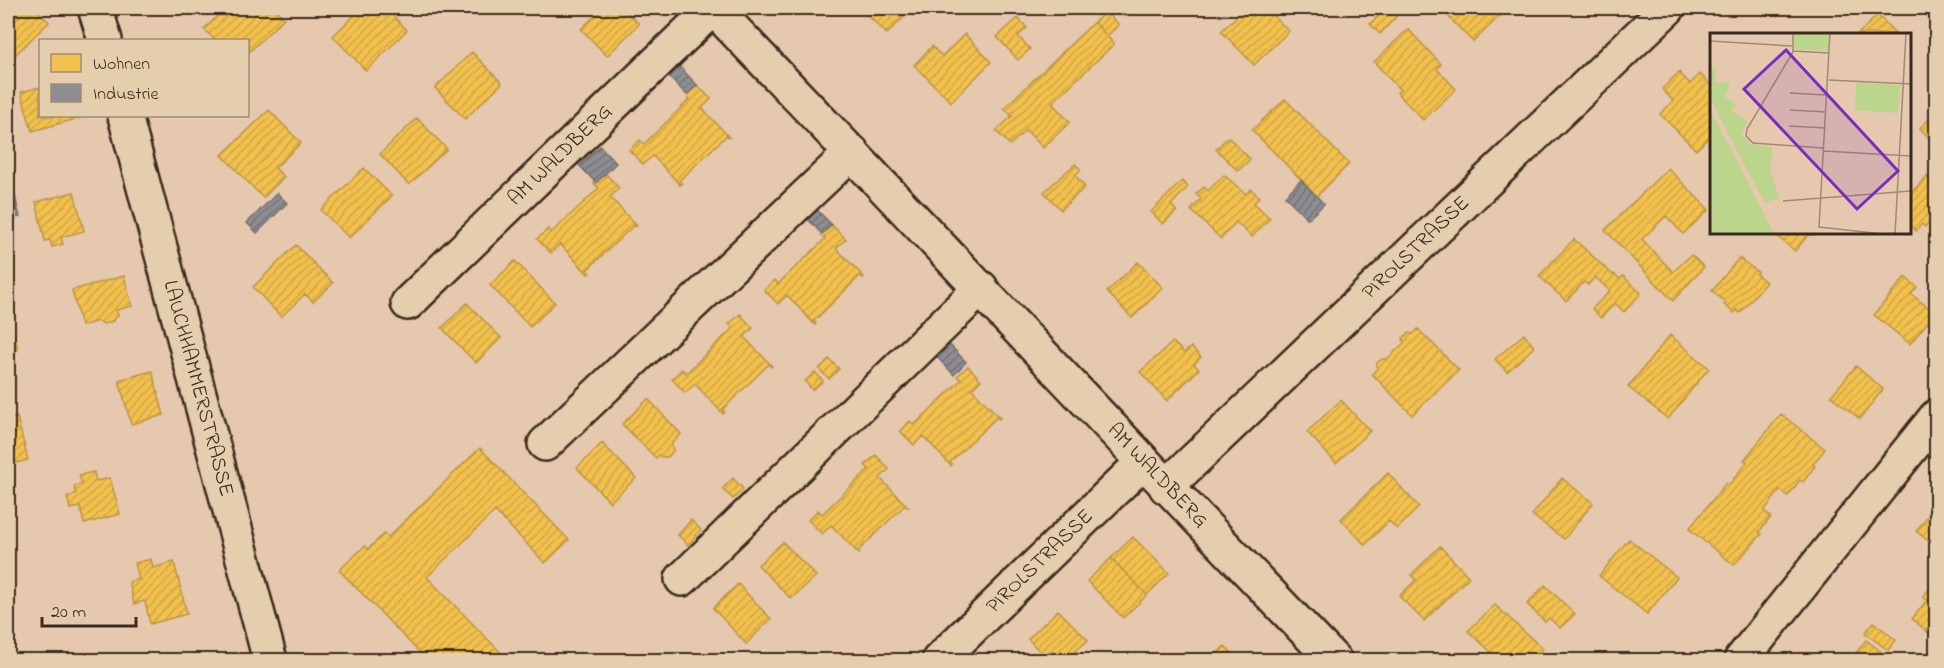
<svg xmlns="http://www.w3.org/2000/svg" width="1944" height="668" viewBox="0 0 1944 668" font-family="'Indie Flower',sans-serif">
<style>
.homes{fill:url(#homes-hatch);stroke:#bb9440;stroke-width:1.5}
.industry{fill:url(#industry-hatch);stroke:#746f6f;stroke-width:1.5}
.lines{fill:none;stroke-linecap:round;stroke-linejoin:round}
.minor-casing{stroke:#3b2a1e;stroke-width:38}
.minor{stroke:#e5ceae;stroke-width:33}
.labels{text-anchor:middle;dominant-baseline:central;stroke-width:6;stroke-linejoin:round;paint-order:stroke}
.street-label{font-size:21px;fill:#3b2a1e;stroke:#e5ceae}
.inset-road{fill:none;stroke:#a28974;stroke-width:1.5}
.view{fill:#7b2cbf;fill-opacity:0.15;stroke:#7b2cbf;stroke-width:3}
.inset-edge{fill:none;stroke:#3b2a1e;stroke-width:3}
</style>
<defs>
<pattern id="homes-hatch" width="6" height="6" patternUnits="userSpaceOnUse" patternTransform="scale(1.5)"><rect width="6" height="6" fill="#f2c14e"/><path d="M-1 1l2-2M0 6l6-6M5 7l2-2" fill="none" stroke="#d0a644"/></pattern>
<pattern id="industry-hatch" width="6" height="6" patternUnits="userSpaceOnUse" patternTransform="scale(1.5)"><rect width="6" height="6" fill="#8d8d92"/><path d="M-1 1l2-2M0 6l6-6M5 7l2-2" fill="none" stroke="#747377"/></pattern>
</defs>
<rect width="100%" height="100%" fill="#e6c8ae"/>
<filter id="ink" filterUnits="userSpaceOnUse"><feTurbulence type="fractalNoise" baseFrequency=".0167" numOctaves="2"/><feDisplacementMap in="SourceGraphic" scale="12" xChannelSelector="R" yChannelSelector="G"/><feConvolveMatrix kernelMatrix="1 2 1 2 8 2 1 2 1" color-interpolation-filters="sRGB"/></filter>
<g filter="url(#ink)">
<!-- homes -->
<path class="homes" d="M8,8H35L49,22L12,58L8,54Z
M226,8H274L284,18L248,53V40H215L204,29Z
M362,8H385L407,30L366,71L333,36Z
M603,8H623L639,24L607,56L581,29Z
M860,8H913L887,34Z
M1246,8H1265L1289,31L1254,65L1221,31Z
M1386,8L1396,17L1380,34L1370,24Z
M1440,8H1502L1505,11L1473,42Z
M1106,12L1119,25L1107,36L1094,22Z
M1878,15L1896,34H1858Z
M1018,18L1027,28L1018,36L1030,49L1018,60L997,37Z
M1094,22L1114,44L1052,103L1070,122L1043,148L1026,130L1010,145L996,131L1012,116L1004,108Z
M1408,29L1441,64L1437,69L1456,89L1423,120L1397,93L1400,90L1374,62Z
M965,34L991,62L951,102L914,65L932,46L942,56Z
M472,52L502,83L465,119L435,88Z
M1679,72L1690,84L1700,74L1712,86V134L1696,150L1660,114L1673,101L1662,89Z
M697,85L711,99L702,108L730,138L726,136L679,181L682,184L680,185L653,156L643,164L629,150L640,140L644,144L690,99L687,95Z
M40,87V116H84V117L32,131L21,92Z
M1285,99L1349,164L1317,196L1252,130Z
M269,110L301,143L275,168L284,177L263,198L222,155Z
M1936,112V146L1920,128Z
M417,118L447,149L409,185L380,154Z
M1228,137L1250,159L1238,171L1216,149Z
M1075,164L1081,170L1075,175L1085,187L1061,210L1044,192Z
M364,168L392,196L349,238L321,210Z
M1668,168L1709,210L1683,234L1666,216L1642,239L1673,272L1691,255L1704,267L1673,301L1605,230Z
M606,174L619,188L610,197L637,226L636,227L634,225L587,270L590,273L588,274L560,244L551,253L537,239L548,229L551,233L599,188L594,184Z
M1224,175L1246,194L1251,189L1259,197L1254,203L1270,218L1252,237L1236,222L1221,239L1191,210L1201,199L1196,194L1204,187L1208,191Z
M1927,176L1936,185V215L1925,227L1922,224L1916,231L1910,225V194Z
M1182,181L1188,187L1171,205L1177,211L1163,224L1151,212Z
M74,192L84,231L61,237L63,244L52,247L50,240L45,241L36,202Z
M832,225L846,239L836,248L864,277L863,278L860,276L814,321L816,324L815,325L787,295L778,304L764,290L775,280L778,284L825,239L821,235Z
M1772,232H1817L1814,235H1808L1795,251Z
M1574,239L1613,275L1614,274L1620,279L1623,276L1641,293L1624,312L1615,303L1601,318L1592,309L1610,291L1595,277L1588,285L1584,282L1566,301L1539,276Z
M296,245L333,283L313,302L305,294L281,317L253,287Z
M1739,258L1758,272L1756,274L1766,282L1740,313L1736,310L1734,313L1724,305L1726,303L1712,291Z
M515,261L555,303L530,327L490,285Z
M1138,262L1163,288L1132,318L1107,292Z
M124,276L132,306L116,310L118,315L113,321L104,324L98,321L81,326L72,290Z
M1905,277L1917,287L1911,294L1935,313L1910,344L1874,315Z
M467,303L501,338L476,363L442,328Z
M740,314L753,328L744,337L772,366L771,367L769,364L722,410L725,412L723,414L695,384L685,393L672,379L682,369L686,373L733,328L729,324Z
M8,323V325L13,327L18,350L8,353Z
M1418,329L1459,370L1412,415L1372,374L1377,369V363L1382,359H1387L1404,343L1403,338L1409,333L1413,334Z
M1524,334L1534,347L1507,372L1495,359Z
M1670,335L1709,368L1668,419L1628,387Z
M1173,342L1184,353L1191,347L1201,357L1194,364L1199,369L1167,401L1140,372Z
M829,359L839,369L829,379L819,369Z
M968,366L981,380L972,389L1000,418L999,419L997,417L950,462L952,464L951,466L923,436L914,445L900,431L910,421L914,425L961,380L957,376Z
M1856,366L1883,389L1860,419L1831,396Z
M152,371L164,415L131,424L119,380Z
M815,372L823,381L812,390L805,381Z
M648,399L681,434L672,443L673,451L668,457H661L659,455L656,458L622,424Z
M1341,400L1370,431L1336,463L1307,432Z
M1781,414L1825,449L1813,464L1815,466L1803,482L1800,480L1788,496L1780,490L1764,511L1771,517L1759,532L1762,534L1734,565L1689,529L1726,483L1729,485L1747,462L1744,460Z
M17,417L28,460L8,465V420Z
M602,443L636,478L610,502L577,468Z
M480,448L569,540L545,563L495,511L427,577L508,660H427L339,570L365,546L368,549L384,534L388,537Z
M876,455L889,469L880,478L908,507L904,506L858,551L860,553L859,554L831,525L822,534L808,520L818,510L822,514L869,469L865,465Z
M94,472L96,481L110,478L120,514L84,524L80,507L70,509L67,497L76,494L74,486L82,484L79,475Z
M1388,473L1419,507L1397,529L1389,521L1365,545L1341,519Z
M733,478L743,489L733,499L722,489Z
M1562,478L1593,503L1564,539L1532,515Z
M1936,505V547L1916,531Z
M691,520L701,530L688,545L678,535Z
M1133,537L1169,573L1147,595L1111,558Z
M1629,539L1677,577L1647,614L1599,576Z
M783,542L816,576L791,599L758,565Z
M1440,546L1469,577L1424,621L1399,596L1416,580L1411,575Z
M1111,558L1147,595L1123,618L1087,581Z
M151,559L153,568L174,562L187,614L150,624L145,601L134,604L129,582L139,579L135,563Z
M738,584L771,619L746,644L713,608Z
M1545,585L1575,614L1560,628L1549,618L1545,622L1527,604Z
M1932,585L1936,589V639L1912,619L1927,600L1923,597Z
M1495,605L1543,649L1532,660H1526L1521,656L1517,660H1500L1468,631Z
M1058,610L1088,640L1066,660H1048L1028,639Z
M1874,622L1896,640L1888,650L1865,633Z
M1866,640L1892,660H1850Z
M1225,646L1239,660H1210Z"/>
<!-- industry -->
<path class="industry" d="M678,65L697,85L687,95L667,75Z
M600,146L616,163L596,183L579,165Z
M1301,180L1324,204L1308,219L1285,196Z
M13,188L20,217L8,220V189Z
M277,193L287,203L257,233L247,223Z
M813,206L832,225L822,234L804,215Z
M949,344L966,362L954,375L936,356Z"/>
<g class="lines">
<defs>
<g id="minor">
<path d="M95,8L105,40"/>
<path id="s1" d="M713,8C921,224 1125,445 1334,660"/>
<path id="s2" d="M125,116L270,660"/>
<path id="s3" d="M408,303L713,8"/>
<path d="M545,444L852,152"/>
<path id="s4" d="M1166,487L1668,8"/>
<path d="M682,579L981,288"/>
<path id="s5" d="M939,660L1143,462"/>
<path d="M1741,660L1936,417"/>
</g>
</defs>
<!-- minor casing -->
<use href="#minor" class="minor-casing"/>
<!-- minor -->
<use href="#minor" class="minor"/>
</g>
</g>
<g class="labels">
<!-- street labels -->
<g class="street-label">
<text stroke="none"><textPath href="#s3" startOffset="212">AM WALDBERG</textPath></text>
<text stroke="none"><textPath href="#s4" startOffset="346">PIROLSTRASSE</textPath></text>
<text stroke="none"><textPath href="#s2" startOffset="282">LAUCHHAMMERSTRASSE</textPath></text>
<text stroke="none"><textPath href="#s1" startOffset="645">AM WALDBERG</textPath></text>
<text stroke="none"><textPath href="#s5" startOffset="141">PIROLSTRASSE</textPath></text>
</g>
</g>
<!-- overview -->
<g transform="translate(1710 33)">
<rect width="201" height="201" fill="#e6c8ae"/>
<path d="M84,0H119V18L84,16ZM0,34H6L5,49L20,50L15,64L26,71L21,78L38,88L31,101L40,111L62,114L61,139L69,165L55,170L19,103L0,64ZM0,76L46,165L64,201H0Z" fill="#bbd58c"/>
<path d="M146,50L190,52L188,80L145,77Z" fill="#bbd58c"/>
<path class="inset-road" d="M83,0V19L37,96L36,103L43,110L113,115M120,0L109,194L173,201M0,8L82,13M83,18L119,20M119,47L201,51M80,60L116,62M80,77L116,79M79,93L115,95M113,118L201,123M73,168L201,158M185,201L196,0"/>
<path class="view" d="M76,17L188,138L147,176L34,56Z"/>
<rect width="201" height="201" class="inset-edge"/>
</g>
<!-- margin -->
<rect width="1944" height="668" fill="none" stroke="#e5ceae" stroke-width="30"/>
<rect x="15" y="15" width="1914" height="638" fill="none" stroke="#3b2a1e" stroke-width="2" filter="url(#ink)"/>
<!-- legend -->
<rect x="39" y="39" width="210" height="78" fill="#e5ceae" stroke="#a18c74" stroke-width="1.5"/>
<rect x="51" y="54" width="30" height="18" fill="#f2c14e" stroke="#a18c74" stroke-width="1.5"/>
<text x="93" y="69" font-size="18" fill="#3b2a1e">Wohnen</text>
<rect x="51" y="84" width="30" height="18" fill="#8d8d92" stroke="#a18c74" stroke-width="1.5"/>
<text x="93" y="99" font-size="18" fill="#3b2a1e">Industrie</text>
<!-- scale -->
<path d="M42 617v9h94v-9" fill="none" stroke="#3b2a1e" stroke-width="3"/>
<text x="51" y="617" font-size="18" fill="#3b2a1e" stroke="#e5ceae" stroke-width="4.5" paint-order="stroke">20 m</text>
</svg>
